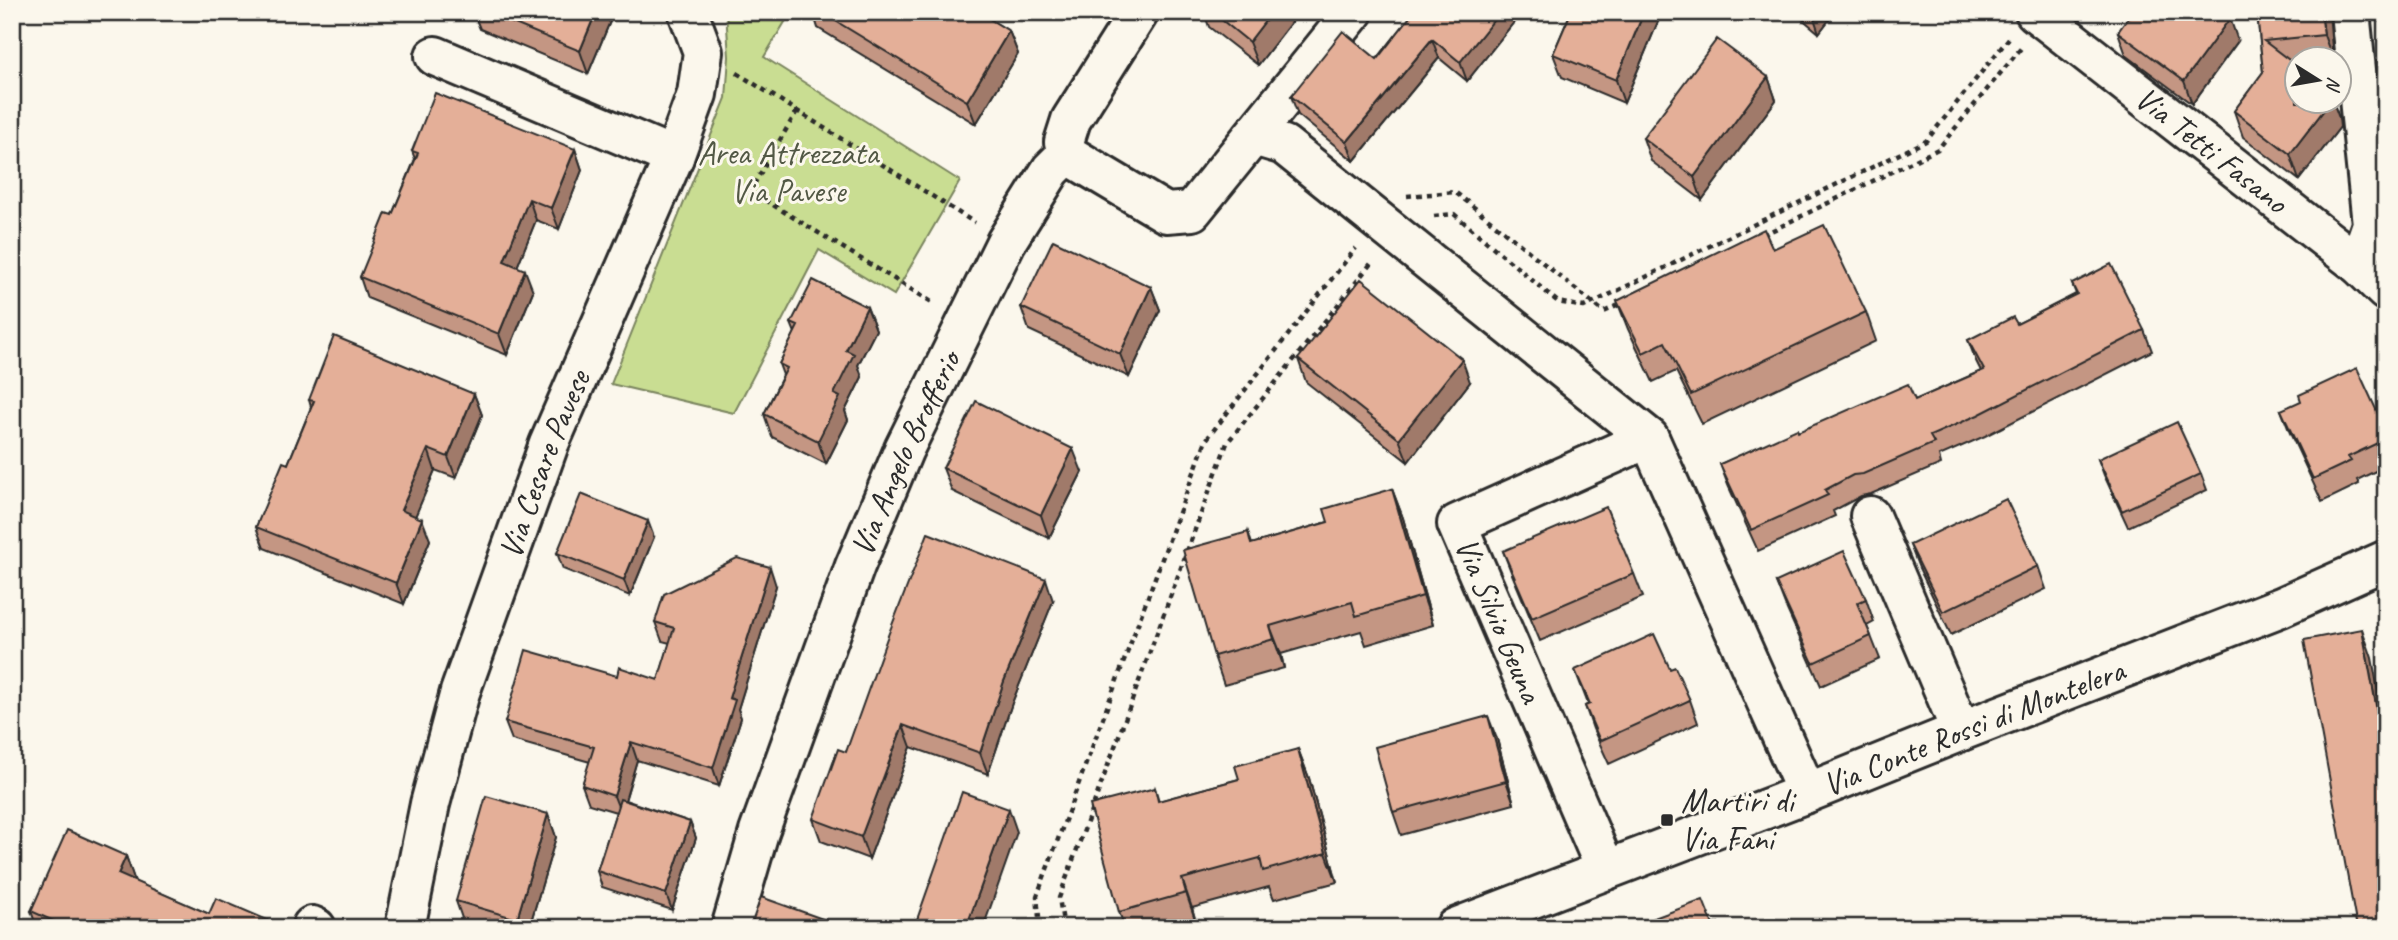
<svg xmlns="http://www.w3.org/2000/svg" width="2398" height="940" viewBox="0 0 2398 940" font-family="Caveat,sans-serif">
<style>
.park{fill:#c9dd92;stroke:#7a845e;stroke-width:2}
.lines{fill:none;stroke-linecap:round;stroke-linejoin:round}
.minor-casing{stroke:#2b2b2b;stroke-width:44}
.path{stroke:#2b2b2b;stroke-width:4.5;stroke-dasharray:5 5;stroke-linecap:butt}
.minor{stroke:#fbf7ec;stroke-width:38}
.wall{fill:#c49683;stroke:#2b2b2b;stroke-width:2}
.shaded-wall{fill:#a07a6a;stroke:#2b2b2b;stroke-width:2}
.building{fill:#e4af98;stroke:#2b2b2b;stroke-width:2}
.poi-dot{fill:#2b2b2b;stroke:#fbf7ec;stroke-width:2.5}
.labels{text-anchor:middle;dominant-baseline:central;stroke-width:6;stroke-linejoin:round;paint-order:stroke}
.street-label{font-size:33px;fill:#2b2b2b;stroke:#fbf7ec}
.park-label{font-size:33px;fill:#525845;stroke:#fbf7ec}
.poi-label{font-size:33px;fill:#2b2b2b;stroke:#fbf7ec;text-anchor:start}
</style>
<rect width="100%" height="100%" fill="#fbf7ec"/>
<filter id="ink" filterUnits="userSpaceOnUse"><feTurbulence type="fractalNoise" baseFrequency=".0143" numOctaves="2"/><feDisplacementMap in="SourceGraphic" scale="14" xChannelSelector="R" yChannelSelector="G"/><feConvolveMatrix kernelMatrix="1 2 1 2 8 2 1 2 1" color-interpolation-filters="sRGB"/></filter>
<g filter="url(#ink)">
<!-- park -->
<path class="park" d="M726,12H791L764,57L960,181L894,295L819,250L734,413L611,384L726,98L729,57Z"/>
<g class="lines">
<defs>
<g id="minor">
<path id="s1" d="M2035,12L2358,264L2386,291"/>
<path d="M2350,12L2372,224L2358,264"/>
<path d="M435,56L674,157"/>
<path d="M1254,136L1284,145L1649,438L1807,793"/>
<path d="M1067,154L1166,213L1192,211L1353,12"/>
<path d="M1067,154L1064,142L1071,120L1139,12"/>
<path d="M1870,516L1961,731"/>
<path d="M1606,870L1457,524L1649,438"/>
<path d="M312,926L316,928"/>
<path id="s2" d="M405,928L430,804L460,692L549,444L674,157L697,94L703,52L688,12"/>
<path id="s3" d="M731,928L759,832L855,566L904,449L1006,242L1051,170L1067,154"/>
<path id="s4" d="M1455,928L1807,793L1961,731L2281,607L2386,560"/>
</g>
</defs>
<!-- minor casing -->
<use href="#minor" class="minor-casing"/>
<!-- path -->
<path class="path" d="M737,73L975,223
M797,111L750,191L935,304
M1407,196L1455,192L1604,312L1623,303
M1434,216L1454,214L1558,302L1584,307L1926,141L2009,38
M1763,235L1938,149L2022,47
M1040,928L1037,896L1206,440L1356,248
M1064,928L1059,898L1227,443L1373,261"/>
<!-- minor -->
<use href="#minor" class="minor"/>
</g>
<!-- wall -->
<path class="wall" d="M473,12H614L588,74L480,29Z
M813,12H978L1009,31L1018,54L976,124L818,28Z
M1204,12H1299L1258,65L1209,27Z
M1414,12H1522L1467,81L1439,58L1354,161L1298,115L1291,96L1377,59Z
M1571,12H1662L1624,103L1562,77L1553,54Z
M1794,12H1835L1819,33Z
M2257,12H2329L2333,60H2297V65H2295L2297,102H2333L2339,118L2340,127L2299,180L2243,137L2234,111L2263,72Z
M2377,12H2386V31L2384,30Z
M2118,32L2238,41L2192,104L2126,55Z
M1768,77L1776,100L1702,200L1651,161L1643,138Z
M575,149L582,170L559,229L536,220L517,267L533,291L507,355L367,298L360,277L392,215L415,159L412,151Z
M1773,249L1866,312L1876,341L1702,424L1676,371L1653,382L1628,329L1617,301Z
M2072,284L2144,330L2152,351L1985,436L1939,456L1941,464L1871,494L1861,496L1833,511L1835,516L1758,551L1728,485L1720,464L1798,432L1915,400L1981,371L1976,361L1968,340L2017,324L2076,294Z
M1151,287L1160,310L1129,377L1029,330L1021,307Z
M867,307L876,330L858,365L862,377L845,411L848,420L826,464L772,437L764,414L783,375L779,364L795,333L791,323Z
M1298,359L1470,382L1408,462L1306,382Z
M474,394L482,415L456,478L435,470L415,516L430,540L404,604L264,548L256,527L288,464L311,407L309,400Z
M2281,410L2386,431V466L2357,480L2359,484L2322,502L2290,433Z
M2098,459L2201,474L2207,490L2128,527L2104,475Z
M943,468L1082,472L1049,538L952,491Z
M1392,489L1403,518L1433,625L1366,645L1361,631L1281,654L1284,668L1224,685L1214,656L1248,532L1252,544L1328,522Z
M654,537L630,596L563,569L557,553Z
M1910,545L2038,566L2046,589L1951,635L1919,568Z
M1503,551L1634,574L1643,597L1540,641L1512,574Z
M1776,582L1866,599L1874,622L1867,626L1880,659L1821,686L1785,605Z
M776,586L738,709L741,718L719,786L637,760L625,800L690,822L696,838L672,910L602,887L597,871L616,812L589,804L582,785L590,762L512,740L505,722L617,676L658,680L670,643L662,641L655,622Z
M1053,601L1012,703L988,774L911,747L869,859L821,841L813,819L846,752Z
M1670,669L1690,700L1698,723L1609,764L1593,729L1585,706L1588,704L1575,670Z
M1497,739L1514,804L1401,835L1393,812Z
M1298,749L1309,778L1337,882L1274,899L1269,887L1192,908L1196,922L1176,928H1125L1119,912L1155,788L1159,801L1239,779Z
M548,814L556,837L529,928H477L464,924L456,901Z
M126,856L135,882L209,914L272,922L274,928H37L31,911Z"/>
<!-- shaded-wall -->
<path class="shaded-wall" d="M596,12H614L588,74L580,51Z
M1272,12H1299L1258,65L1249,42Z
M1500,12H1522L1467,81L1460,62Z
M1644,12H1662L1624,103L1616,80Z
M1812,12H1835L1819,33Z
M2321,12H2329L2333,60L2324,35Z
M2230,18L2238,41L2192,104L2184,81Z
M1009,31L1018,54L976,124L967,101Z
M1432,39L1439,58L1354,161L1347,142Z
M1768,77L1776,100L1702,200L1694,177Z
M2330,102H2333L2339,118L2340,127L2299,180L2290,154Z
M575,149L582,170L559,229L551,208Z
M529,199L536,220L511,282L504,261Z
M525,270L533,291L507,355L499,334Z
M1151,287L1160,310L1129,377L1120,354Z
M867,307L876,330L858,365L862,377L845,411L848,420L826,464L818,441L834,394L846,350Z
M1462,359L1470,382L1408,462L1399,439Z
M474,394L482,415L456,478L448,457Z
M428,449L435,470L409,531L401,510Z
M1073,449L1082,472L1049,538L1041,515Z
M1392,489L1403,518L1433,625L1423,596Z
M422,519L430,540L404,604L396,583Z
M648,521L654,537L630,596L624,580Z
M770,567L776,586L738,709L741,718L719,786L713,768L729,698Z
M1046,579L1053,601L1012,703L988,774L980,753L1004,681Z
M1270,626L1281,654L1284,668L1274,639Z
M2362,629L2372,658L2386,732V760Z
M1488,716L1497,739L1514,804L1506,781Z
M903,725L911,747L869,859L861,837Z
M631,742L637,760L621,814L614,796Z
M1298,749L1309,778L1337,882L1326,853Z
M1009,809L1017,832L983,928H966Z
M548,814L556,837L529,928H520L517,919Z
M690,822L696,838L672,910L666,894Z
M126,856L139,893L118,874Z
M1182,879L1192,908L1196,922L1186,893Z"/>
<!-- building -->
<path class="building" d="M486,12H596L580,51Z
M821,12H978L1009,31L967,101Z
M1212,12H1272L1249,42Z
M1414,12H1500L1460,62L1432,39L1347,142L1291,96L1343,31L1377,59Z
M1571,12H1644L1616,80L1553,54Z
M2132,12H2222L2230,18L2184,81L2118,32Z
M2257,12H2321L2324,35L2264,41L2297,66V102H2330L2290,154L2234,111L2263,72Z
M1717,39L1768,77L1694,177L1643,138Z
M435,93L575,149L551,208L529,199L504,261L525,270L499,334L360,277L386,213L392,215L418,153L412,151Z
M2386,123V152L2382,150L2380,133Z
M1824,225L1866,312L1691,395L1665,342L1643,353L1617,301L1764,229L1773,249Z
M1053,240L1151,287L1120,354L1021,307Z
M2111,264L2144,330L1978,415L1930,436L1934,443L1863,474L1853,475L1825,490L1828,495L1751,530L1720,464L1797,429L1798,432L1908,384L1915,400L1984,370L1968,340L2013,317L2017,324L2077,294L2072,284Z
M1361,279L1462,359L1399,439L1298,359Z
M813,280L867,307L846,350L854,354L834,394L840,397L818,441L764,414L787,368L779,364L798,326L791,323Z
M334,336L474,394L448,457L428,449L401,510L422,519L396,583L256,527L283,462L288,464L314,401L309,400Z
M2357,368L2386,431V439L2348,457L2351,461L2313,479L2281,410L2301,401L2299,395Z
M976,401L1073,449L1041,515L943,468Z
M2177,422L2201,474L2122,511L2098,459Z
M1392,489L1423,596L1356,616L1352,602L1270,626L1274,639L1214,656L1183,550L1248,532L1251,544L1328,522L1324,509Z
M581,494L648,521L624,580L557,553Z
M2006,499L2038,566L1943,612L1910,545Z
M1606,507L1634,574L1532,618L1503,551Z
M928,533L1046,579L1004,681L980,753L903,725L861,837L813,819L838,749L846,752L887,638Z
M1844,551L1866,599L1857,603L1871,636L1813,663L1776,582Z
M737,558L770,567L729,698L735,700L713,768L631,742L614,796L582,785L594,747L505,722L526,650L617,676L619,667L658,680L674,628L655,622L664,594Z
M2362,629L2386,760V928H2357L2304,640Z
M1654,634L1670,669L1675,667L1690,700L1600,741L1585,706L1590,704L1575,670Z
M1488,716L1506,781L1393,812L1375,747Z
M1298,749L1326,853L1263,871L1260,858L1182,879L1186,893L1119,912L1090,805L1155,788L1158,801L1239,779L1235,766Z
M962,792L1009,809L966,928H914Z
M486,796L548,814L517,919L456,901Z
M620,799L690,822L666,894L597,871Z
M67,830L126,856L118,874L209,914L216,898L272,922L270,928H69L31,911Z
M761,897L848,928H750Z
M1703,900L1713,925L1718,923L1720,928H1627Z
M554,923L567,928H552Z"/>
</g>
<!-- markers -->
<rect class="poi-dot" x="1660" y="813" width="14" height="14" rx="3.5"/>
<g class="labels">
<!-- street labels -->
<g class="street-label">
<text stroke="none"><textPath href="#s1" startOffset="224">Via Tetti Fasano</textPath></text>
<text stroke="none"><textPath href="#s3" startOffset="506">Via Angelo Brofferio</textPath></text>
<text stroke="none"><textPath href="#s2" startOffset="485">Via Cesare Pavese</textPath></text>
<text transform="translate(1499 620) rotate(67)">Via Silvio Geuna</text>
<text stroke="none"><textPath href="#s4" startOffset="556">Via Conte Rossi di Montelera</textPath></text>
</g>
<!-- park labels -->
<g class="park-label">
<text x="788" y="153">Area Attrezzata<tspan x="788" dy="38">Via Pavese</tspan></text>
</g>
<!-- poi labels -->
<g class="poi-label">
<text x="1681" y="801">Martiri di<tspan x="1681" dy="38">Via Fani</tspan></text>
</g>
</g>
<!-- margin -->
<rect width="2398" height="940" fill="none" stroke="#fbf7ec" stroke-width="42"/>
<rect x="21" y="21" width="2356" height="898" fill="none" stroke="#2b2b2b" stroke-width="2.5" filter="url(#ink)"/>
<!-- north arrow -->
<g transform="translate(2318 80) rotate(101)"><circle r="33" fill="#fbf7ec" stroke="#a8a59f" stroke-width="2"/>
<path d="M0-5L12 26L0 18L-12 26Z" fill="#2b2b2b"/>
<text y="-10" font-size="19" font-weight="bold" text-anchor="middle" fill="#2b2b2b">N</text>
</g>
</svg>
